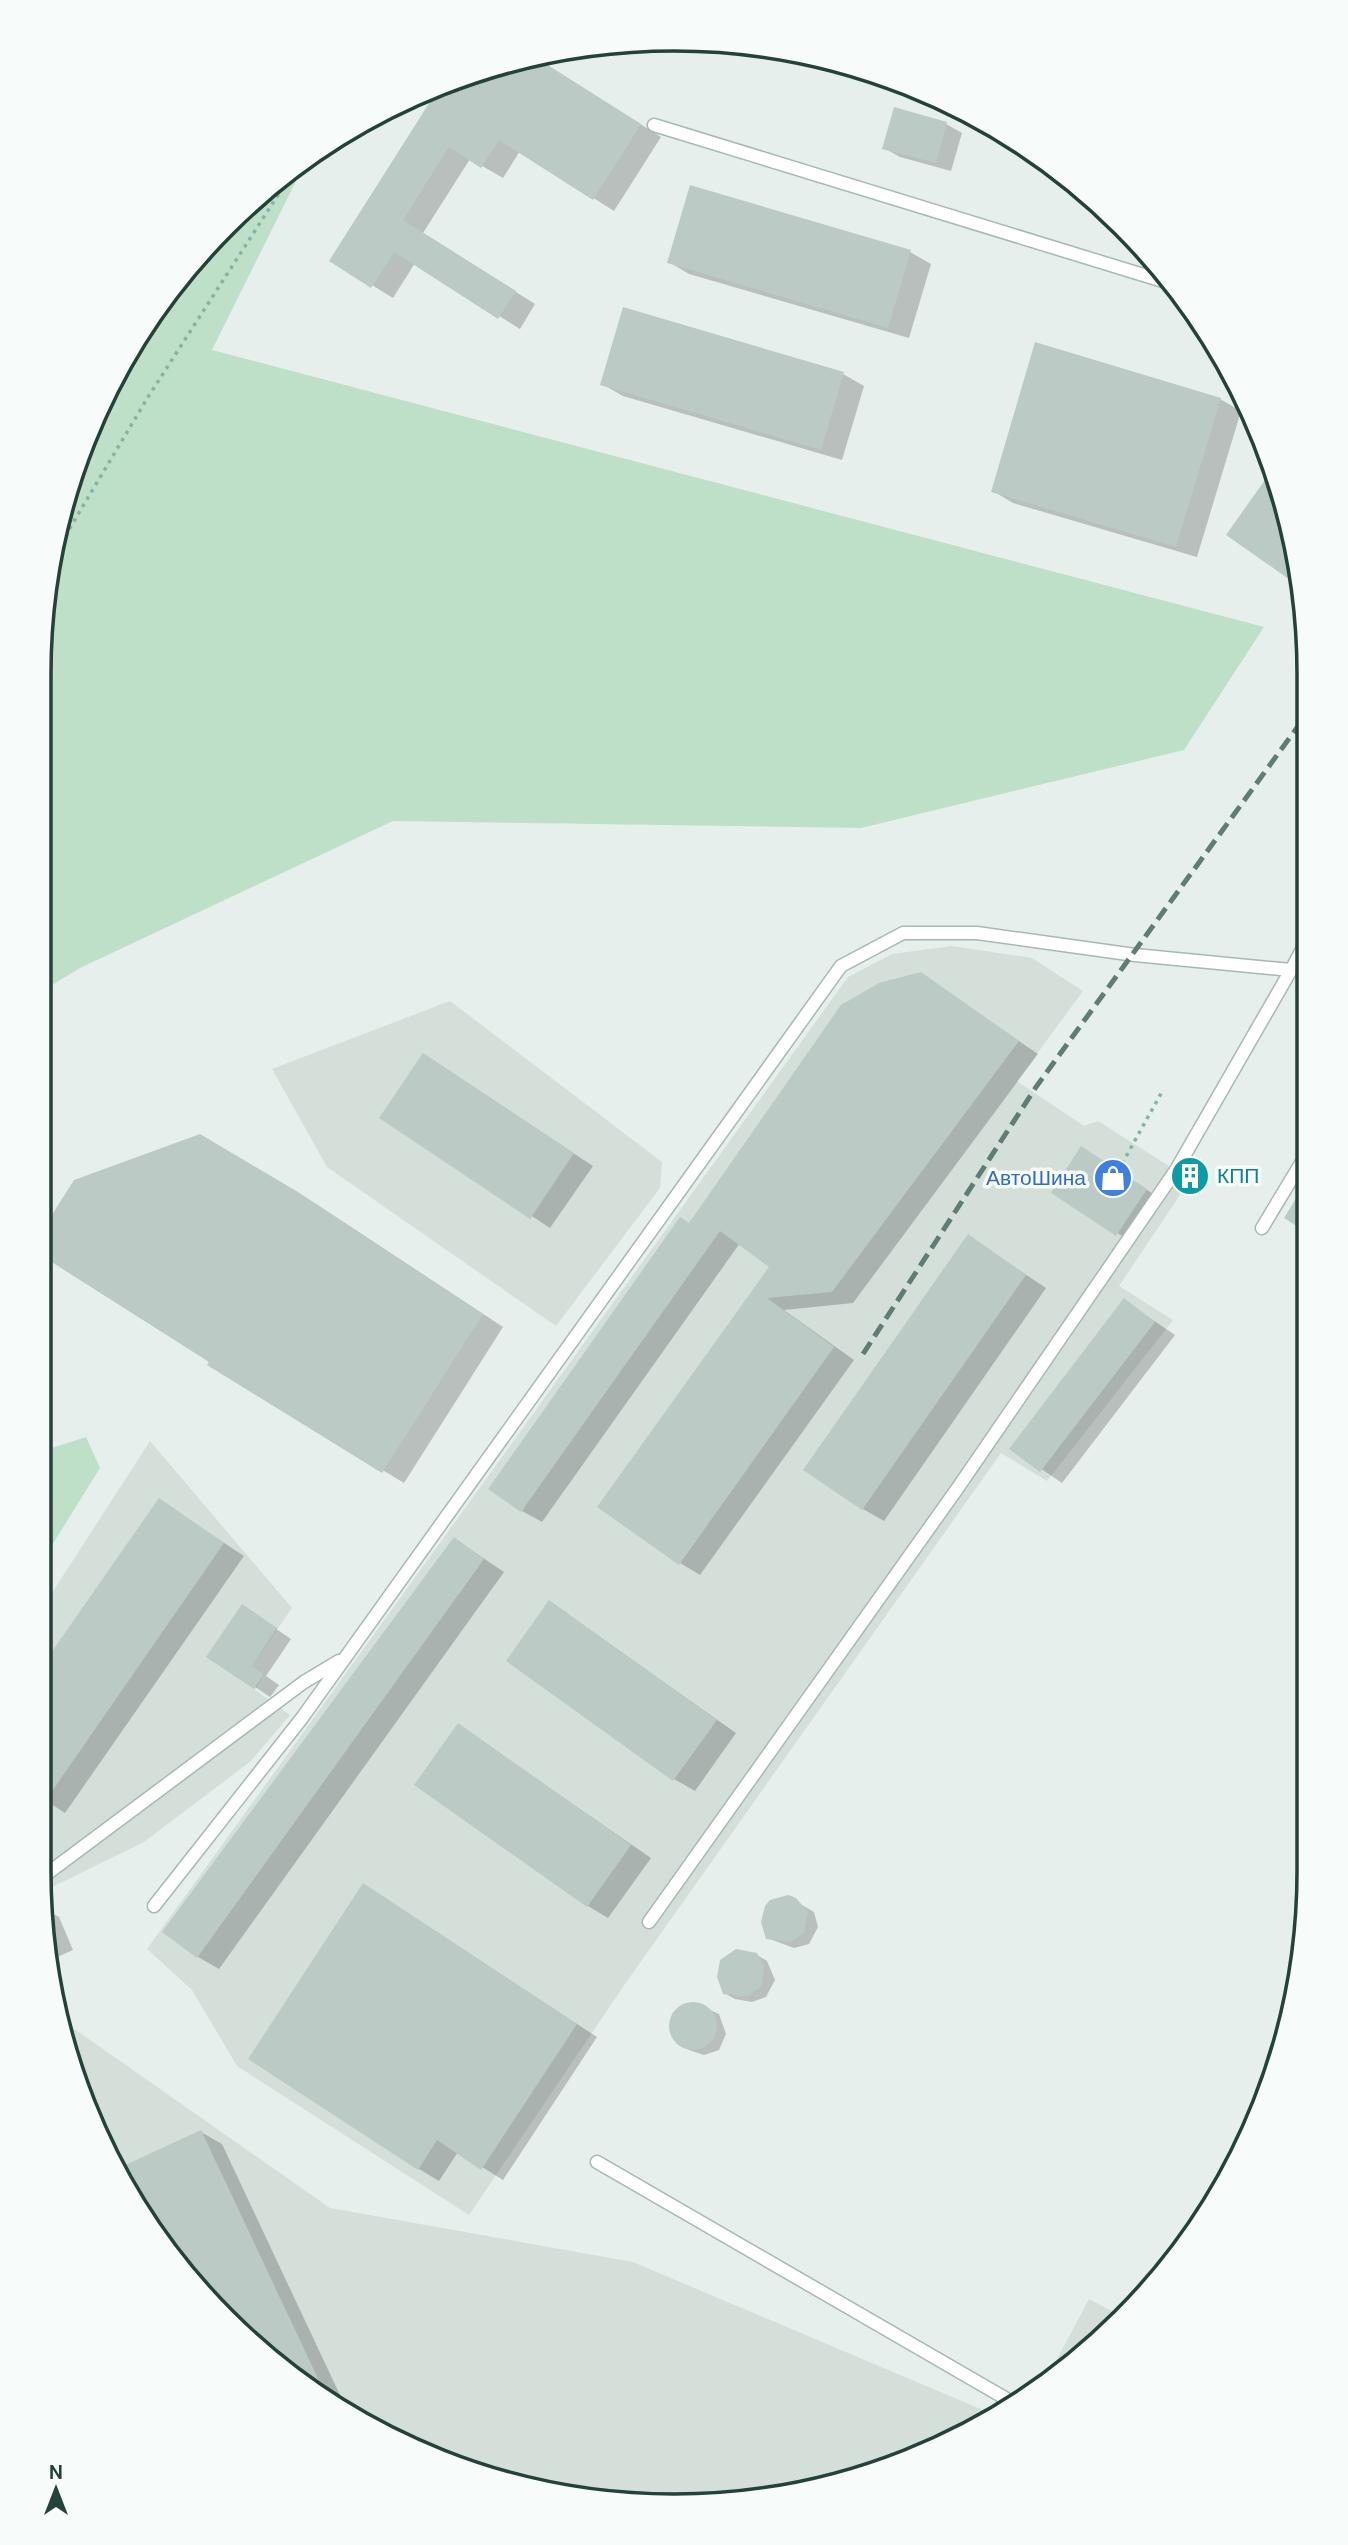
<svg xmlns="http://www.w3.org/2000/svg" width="1348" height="2545" viewBox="0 0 1348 2545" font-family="'DM Sans',sans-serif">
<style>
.built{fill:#d4dfda}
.green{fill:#bfe0c8}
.shadow{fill:#0003}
.building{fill:#bbcac4}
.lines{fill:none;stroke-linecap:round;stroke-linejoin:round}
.lane-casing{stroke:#a8b8b2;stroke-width:15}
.path{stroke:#86b3a5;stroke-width:3.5;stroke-dasharray:3.5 5;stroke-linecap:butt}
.lane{stroke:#fff;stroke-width:12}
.rail{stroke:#5f7d75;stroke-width:5;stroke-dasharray:14 7;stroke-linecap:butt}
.labels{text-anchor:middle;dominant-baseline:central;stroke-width:7;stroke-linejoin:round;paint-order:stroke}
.culture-label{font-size:21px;fill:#0d838f;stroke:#f7fbf9;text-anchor:start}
.shop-label{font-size:21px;fill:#366cbe;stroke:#f7fbf9;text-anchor:end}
.rim{fill:none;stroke:#24423a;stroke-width:3.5}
</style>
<rect width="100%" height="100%" fill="#e6efeb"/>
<!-- built -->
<path class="built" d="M952,946L1032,958L1083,991L1017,1081L1084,1126L1098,1121L1180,1173L1188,1160L1206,1170L1193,1190L1186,1186L1119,1286L1173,1320L1047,1481L1001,1453L625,1984L469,2215L237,2066L192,1990L147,1949L848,977L892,954Z
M450,1001L662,1162L660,1188L556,1326L327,1167L272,1069Z
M150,1441L292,1608L252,1666L264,1674L255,1690L290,1715L251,1761L144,1842L42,1892L39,1871V1613Z
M63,2021L330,2208L633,2262L990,2413L918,2458L716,2505L510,2485L321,2400L170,2258L72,2076Z
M1089,2299L1123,2317L1093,2349L1048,2376Z"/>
<!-- green -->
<path class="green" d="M307,159L212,350L1264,627L1184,750L861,828L393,821L80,968L39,993L40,633L60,509L104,393L170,287L255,196Z
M86,1437L100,1468L39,1566V1452Z"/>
<!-- shadow -->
<path class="shadow" d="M544,55L540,61L661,137L614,211L520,151L503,178L470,159L423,233L535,304L520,329L415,263L393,298L331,260L443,84L470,72Z
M946,124L962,133L951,171L900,157L884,148Z
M910,252L931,264L909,338L689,274L669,262Z
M624,309L843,374L864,386L842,460L623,396L602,384Z
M1220,399L1241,411L1197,557L1013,503L993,491Z
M921,974L1038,1054L853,1303L784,1310L854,1360L700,1575L680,1563L772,1266L740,1243L542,1522L522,1511L690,1225Z
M424,1055L593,1166L550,1228L382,1118Z
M200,1136L319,1206L503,1327L404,1483L209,1365Z
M1097,1158L1161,1199L1133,1243L1053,1192Z
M1192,1164L1209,1174L1198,1191L1181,1181Z
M968,1236L1046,1288L884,1521L863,1509Z
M1125,1301L1175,1335L1062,1483L1011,1448Z
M159,1500L244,1556L65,1813L39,1796V1673Z
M455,1539L504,1572L219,1969L198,1957L164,1932Z
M550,1602L736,1733L695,1791L674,1779Z
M257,1616L291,1639L266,1676L279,1685L270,1697L209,1656Z
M458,1725L651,1858L608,1918L588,1906Z
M788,1897L814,1912L818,1927L809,1944L794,1948L767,1938L763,1914L771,1901Z
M384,1898L597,2037L503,2180L458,2152L439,2181L419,2169Z
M45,1909L59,1917L73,1950L53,1959Z
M757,1955L767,1961L775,1980L766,1997L752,2002L735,1999L724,1993Z
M696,2004L719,2014L726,2034L719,2050L704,2055L689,2050L673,2038L671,2021L679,2008Z
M201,2132L222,2144L348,2412L321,2400L170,2258L122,2169Z"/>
<!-- building -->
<path class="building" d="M535,57L641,124L593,200L499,140L481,168L449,147L403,220L516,291L498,319L394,252L371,288L329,261L440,86L470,72Z
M894,107L947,122L936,163L882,149Z
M690,185L911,250L888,328L667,263Z
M623,307L844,372L821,450L600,385Z
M1035,342L1221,398L1176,547L991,492Z
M1272,470L1290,538L1303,589L1226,535Z
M921,972L1019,1041L832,1292L767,1298L834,1347L679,1565L597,1507L769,1267L720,1231L521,1512L488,1489L680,1217L689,1223L841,1005L879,983Z
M423,1053L574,1153L530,1219L379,1118Z
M200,1134L298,1192L483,1314L382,1473L207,1365L209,1362L39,1254V1235L74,1180Z
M1081,1146L1147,1189L1116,1236L1051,1193Z
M1191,1161L1206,1170L1193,1190L1179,1181Z
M1306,1182V1232L1284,1218Z
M968,1234L1026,1275L862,1510L803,1470Z
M1124,1298L1155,1322L1040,1472L1009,1449Z
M159,1498L224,1543L39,1810V1670Z
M454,1537L484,1559L197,1958L162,1932Z
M549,1600L717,1720L673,1781L506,1661Z
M242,1604L277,1628L252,1666L264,1674L254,1689L206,1657Z
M458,1723L631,1845L587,1907L414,1785Z
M363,1883L577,2024L481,2170L437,2140L418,2170L248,2059Z
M788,1895L796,1898L808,1912L804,1933L791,1942L766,1939L761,1922L765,1906L770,1900Z
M736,1949L757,1953L764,1966L762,1985L749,1996L723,1994L717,1977L720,1960Z
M669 2026a24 24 0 1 1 48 0a24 24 0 1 1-48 0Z
M201,2130L330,2404L321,2400L170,2258L121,2167Z"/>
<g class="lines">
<defs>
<path id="lane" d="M654,125L1176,285
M1262,1228L1306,1155
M40,1879L304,1682L339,1661
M154,1906L302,1718L841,966L903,933H977L1135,955L1291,970L1305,944
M649,1922L957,1489L1176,1170L1291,970
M597,2162L1010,2401"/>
</defs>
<!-- lane casing -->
<use href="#lane" class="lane-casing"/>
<!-- path -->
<path class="path" d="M52,558L148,397L296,167
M1118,1171L1163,1090"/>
<!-- lane -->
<use href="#lane" class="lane"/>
<!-- rail -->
<path class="rail" d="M863,1354L1036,1087L1304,718"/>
</g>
<!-- icons -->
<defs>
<symbol id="building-disc" viewBox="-11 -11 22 22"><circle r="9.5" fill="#0f9aa8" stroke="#f7fbf9"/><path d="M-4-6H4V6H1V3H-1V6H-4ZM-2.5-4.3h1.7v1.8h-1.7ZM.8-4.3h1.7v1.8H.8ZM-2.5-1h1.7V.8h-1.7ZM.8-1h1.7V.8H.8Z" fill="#fff"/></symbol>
<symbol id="shop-disc" viewBox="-11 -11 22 22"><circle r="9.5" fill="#3f7fe0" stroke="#f7fbf9"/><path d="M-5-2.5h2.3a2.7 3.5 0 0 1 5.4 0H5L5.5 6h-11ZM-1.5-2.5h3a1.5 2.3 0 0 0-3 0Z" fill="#fff"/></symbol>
</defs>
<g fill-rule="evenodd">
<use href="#building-disc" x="1168" y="1154" width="44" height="44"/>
<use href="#shop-disc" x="1091" y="1156" width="44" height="44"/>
</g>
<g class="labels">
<!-- culture labels -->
<g class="culture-label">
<text x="1217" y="1176">КПП</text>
</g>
<!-- shop labels -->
<g class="shop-label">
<text x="1086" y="1178">АвтоШина</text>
</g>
</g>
<!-- crop -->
<path d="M0 0H1348V2545H0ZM674 51H674A623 623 0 0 1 1297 674V1871A623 623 0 0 1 674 2494H674A623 623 0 0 1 51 1871V674A623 623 0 0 1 674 51Z" fill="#f7fbf9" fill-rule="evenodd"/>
<path class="rim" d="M674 51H674A623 623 0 0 1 1297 674V1871A623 623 0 0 1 674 2494H674A623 623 0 0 1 51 1871V674A623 623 0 0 1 674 51Z"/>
<!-- north arrow -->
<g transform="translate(56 2489)" stroke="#f7fbf9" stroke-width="5" paint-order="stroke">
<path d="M0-5L12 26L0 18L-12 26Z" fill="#24423a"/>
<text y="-10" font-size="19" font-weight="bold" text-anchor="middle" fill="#24423a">N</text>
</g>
</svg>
